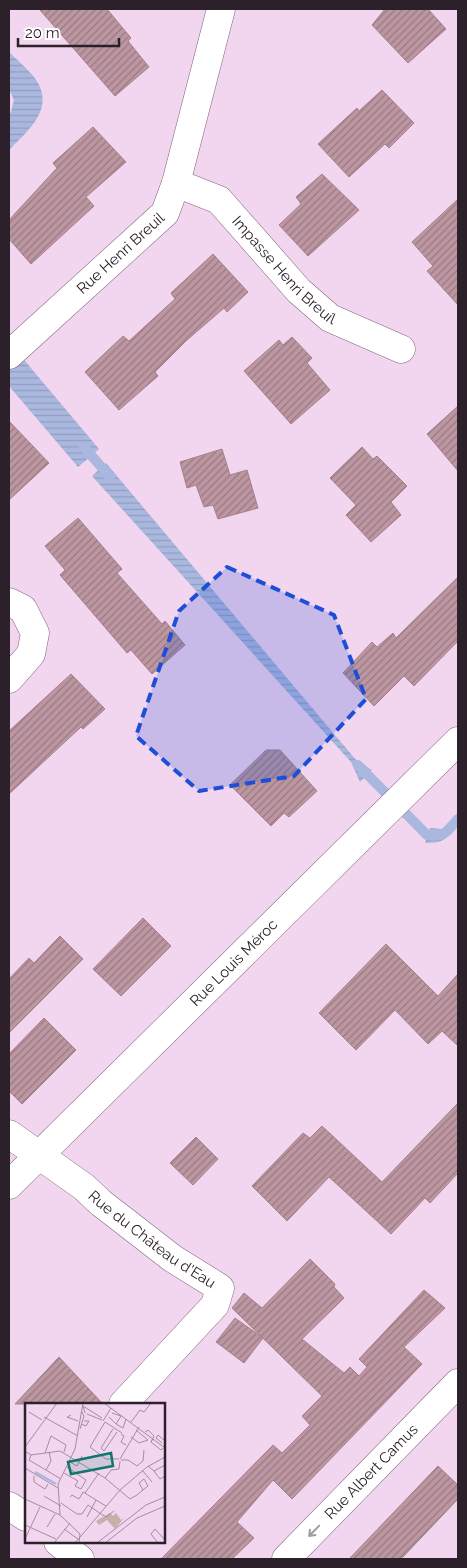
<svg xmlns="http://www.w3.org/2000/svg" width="467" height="1568" viewBox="0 0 467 1568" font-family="Raleway,sans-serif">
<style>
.water{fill:url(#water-rules)}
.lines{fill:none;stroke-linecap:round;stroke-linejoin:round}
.stream{stroke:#aab7df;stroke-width:10}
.building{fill:url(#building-hatch);stroke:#a5818a}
.street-casing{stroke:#80667c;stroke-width:29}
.secondary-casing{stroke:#80667c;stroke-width:29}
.street{stroke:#fff;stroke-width:28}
.secondary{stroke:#fff;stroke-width:28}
.oneway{stroke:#a09ba0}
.marked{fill:#1d4ed8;fill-opacity:0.2;stroke:#1d4ed8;stroke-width:4;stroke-dasharray:10 6;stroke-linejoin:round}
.labels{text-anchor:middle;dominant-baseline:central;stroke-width:4;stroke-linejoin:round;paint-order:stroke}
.street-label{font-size:15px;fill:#2c212b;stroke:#fff}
.inset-river{fill:none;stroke:#aab7df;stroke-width:2.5}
.inset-road{fill:none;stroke:#a38da0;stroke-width:1}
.view{fill:#0f766e;fill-opacity:0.15;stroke:#0f766e;stroke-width:2.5}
.inset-edge{fill:none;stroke:#2c212b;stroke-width:2.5}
</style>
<defs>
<pattern id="water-rules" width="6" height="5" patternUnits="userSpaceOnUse" patternTransform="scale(1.25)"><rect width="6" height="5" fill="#aab7df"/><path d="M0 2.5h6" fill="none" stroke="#929dc0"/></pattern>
<pattern id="building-hatch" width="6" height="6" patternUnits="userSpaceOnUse" patternTransform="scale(1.25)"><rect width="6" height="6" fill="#bc96a0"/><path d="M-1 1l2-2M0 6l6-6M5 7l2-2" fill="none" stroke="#997a83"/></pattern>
</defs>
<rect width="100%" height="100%" fill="#f2d5ee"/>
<!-- water -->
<path class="water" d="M9,52C17,60 27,68 34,77C57,107 29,130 9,150V115L11,112L14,100L9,89Z
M9,342L99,449L78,467L9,386Z
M106,463L356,760L372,770L360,782L351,762L92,476Z
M458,813V826C446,839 444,843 425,843L430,828L442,829Z"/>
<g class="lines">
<!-- stream -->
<path class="stream" d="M84,447L110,477
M358,765L427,835C445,838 446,832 458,819"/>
</g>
<!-- building -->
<path class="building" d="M39,9H107L131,38L128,41L149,67L115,96Z
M385,9H428L446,29L408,63L372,25Z
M382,90L414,123L389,148L385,144L349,177L318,144L357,108L359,111Z
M93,127L126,162L86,197L94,206L31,264L9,239V220L57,168L53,163Z
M322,174L359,210L308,256L279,225L301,204L296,197Z
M458,199V305L427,271L433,266L412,242Z
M213,254L248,292L227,312L224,308L187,340L155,372L158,376L119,410L85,372L123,336L129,341L175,299L171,293Z
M292,337L312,358L307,363L330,390L291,424L244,371L279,340L283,345Z
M458,406V471L427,434Z
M9,421L49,463L9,500Z
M362,447L373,459L377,456L407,486L391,502L401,515L371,542L346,515L356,505L330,478Z
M222,449L230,475L247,470L258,508L218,519L213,505L204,507L196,485L187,488L180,462Z
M78,518L122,569L117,573L162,624L165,621L185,645L152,674L131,650L127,653L60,575L65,570L45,546Z
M458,577V641L414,686L404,676L374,706L343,673L372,642L377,647L393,633L396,638Z
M71,674L105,709L83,729L81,727L9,794V731Z
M266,750H280L317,791L289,817L284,813L271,826L230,785Z
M143,918L171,946L121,996L93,969Z
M60,936L83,959L9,1033V979L29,958L34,963Z
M386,944L438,996L458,974V1046L442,1031L428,1044L395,1010L356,1050L319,1013Z
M44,1018L76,1050L22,1104L9,1091V1054Z
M458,1103V1173L430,1203L425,1198L391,1234L329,1177L287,1221L252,1186L303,1133L310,1138L322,1126L382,1182Z
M196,1137L218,1159L193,1185L170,1163Z
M310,1259L335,1284L334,1287L344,1298L302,1339L344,1373L350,1367L359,1376L367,1367L359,1359L424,1290L445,1308L404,1347L422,1364L292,1499L273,1480L237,1522L254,1538L232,1559H161L273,1445L282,1453L310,1425L302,1416L322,1396L232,1308L244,1293L262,1308Z
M235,1318L263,1338L244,1363L216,1342Z
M59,1357L103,1404H15Z
M438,1466L458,1485V1499L401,1559H349Z"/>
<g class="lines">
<defs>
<g id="street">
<path id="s1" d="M176,183L219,200L299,291L330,318L401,349"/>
<path id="s2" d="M9,355L165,213L176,183L221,9"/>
<path d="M9,602L23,609L35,633L31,654L9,679"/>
<path id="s3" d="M9,1134L84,1187L101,1203L172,1258L220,1288L215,1305L123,1404"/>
<path id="s4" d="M9,1185L458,741"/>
<path id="s5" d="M286,1559L458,1383"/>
</g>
<path id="secondary" d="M9,1506L26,1517
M58,1542L80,1559"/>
</defs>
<!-- street casing -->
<use href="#street" class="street-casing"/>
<!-- secondary casing -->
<use href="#secondary" class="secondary-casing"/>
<!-- street -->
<use href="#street" class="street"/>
<!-- secondary -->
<use href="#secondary" class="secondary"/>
</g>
<!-- one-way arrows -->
<defs><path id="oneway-shaft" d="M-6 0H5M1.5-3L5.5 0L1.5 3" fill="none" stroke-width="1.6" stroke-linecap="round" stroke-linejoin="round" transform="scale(1.25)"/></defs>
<use class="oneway" href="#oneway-shaft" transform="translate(314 1531) rotate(134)"/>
<!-- marked area -->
<path class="marked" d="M227,567L334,615L366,699L294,776L199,791L136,736L179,611Z"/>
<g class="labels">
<!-- street labels -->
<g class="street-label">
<text stroke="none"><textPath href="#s2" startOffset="151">Rue Henri Breuil</textPath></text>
<text stroke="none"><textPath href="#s1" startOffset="142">Impasse Henri Breuil</textPath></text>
<text stroke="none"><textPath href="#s4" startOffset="316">Rue Louis Méroc</textPath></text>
<text stroke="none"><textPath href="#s3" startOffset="178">Rue du Château d'Eau</textPath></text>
<text stroke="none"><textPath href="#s5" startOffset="122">Rue Albert Camus</textPath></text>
</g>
</g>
<!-- overview -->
<g transform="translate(25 1403)">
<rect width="140" height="140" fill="#f2d5ee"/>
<path d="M85,110L88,113L91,110L96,117L99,115L90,126L82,117L74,122L71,118Z" fill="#cbaea8"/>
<path class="inset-river" d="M10,69L31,81"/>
<path class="inset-road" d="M79,0L140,45M4,9L17,17M60,10L58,3L77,15M62,11L77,17M46,12L42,14L53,18M19,14L53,33M84,14L91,21L96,13L87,10M78,18L86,5M106,19L115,7L119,9L126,0M56,21L61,23L64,18H59M91,21L98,25L101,16M55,26L59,13L57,9M88,26L76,45L79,48L92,29M111,27L123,37M120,29L123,27L129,33L126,39L128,36M96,31L99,33L96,39L101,42M106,34L114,40L123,37M126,39L136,47L138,45M137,40L131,35L133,32L139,37M0,44L32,0M0,48L6,52L35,48L80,75L105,96L112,92L118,87L123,83L119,76L114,80L118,87M20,50L26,33L41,42L39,49M6,52L4,57L36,76M94,56H81L65,44L80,19L97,30M95,56L114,24M96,57H103L112,63L118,58L119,47M45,59L52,63L57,53M123,63L129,68L140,62M0,65L33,85M21,67L26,58L24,49M117,67L127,79M129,68L135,76L140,73M39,70L53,78L50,83L56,86L61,77L42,64M9,73V79L20,86L23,81M80,75L86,67L94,66L95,58M60,90L74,70M19,93L36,103M45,94L47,92L54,96L58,89L81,103M0,96L35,112L55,131L54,140M36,100L52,111H57L63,102L76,111M76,111L81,114L89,108M35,112L33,81L50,46L58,0M62,114L71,97M0,122L31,136M22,124L30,111M39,126L53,136M0,136L15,104M29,140L45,120M50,140L95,87L122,64L140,54M72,140L121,102L140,94M80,140L112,115L140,103M133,140L126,131L130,126L140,137"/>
<path class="view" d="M86,50L88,63L46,71L43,59Z"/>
<rect width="140" height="140" class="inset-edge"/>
</g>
<!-- border -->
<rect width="467" height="1568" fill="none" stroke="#2c212b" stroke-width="20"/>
<!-- scale -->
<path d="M18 38v8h101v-8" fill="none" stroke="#2c212b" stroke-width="2.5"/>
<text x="25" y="38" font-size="15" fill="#2c212b" stroke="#ffffff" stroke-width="4" paint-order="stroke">20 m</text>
</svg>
